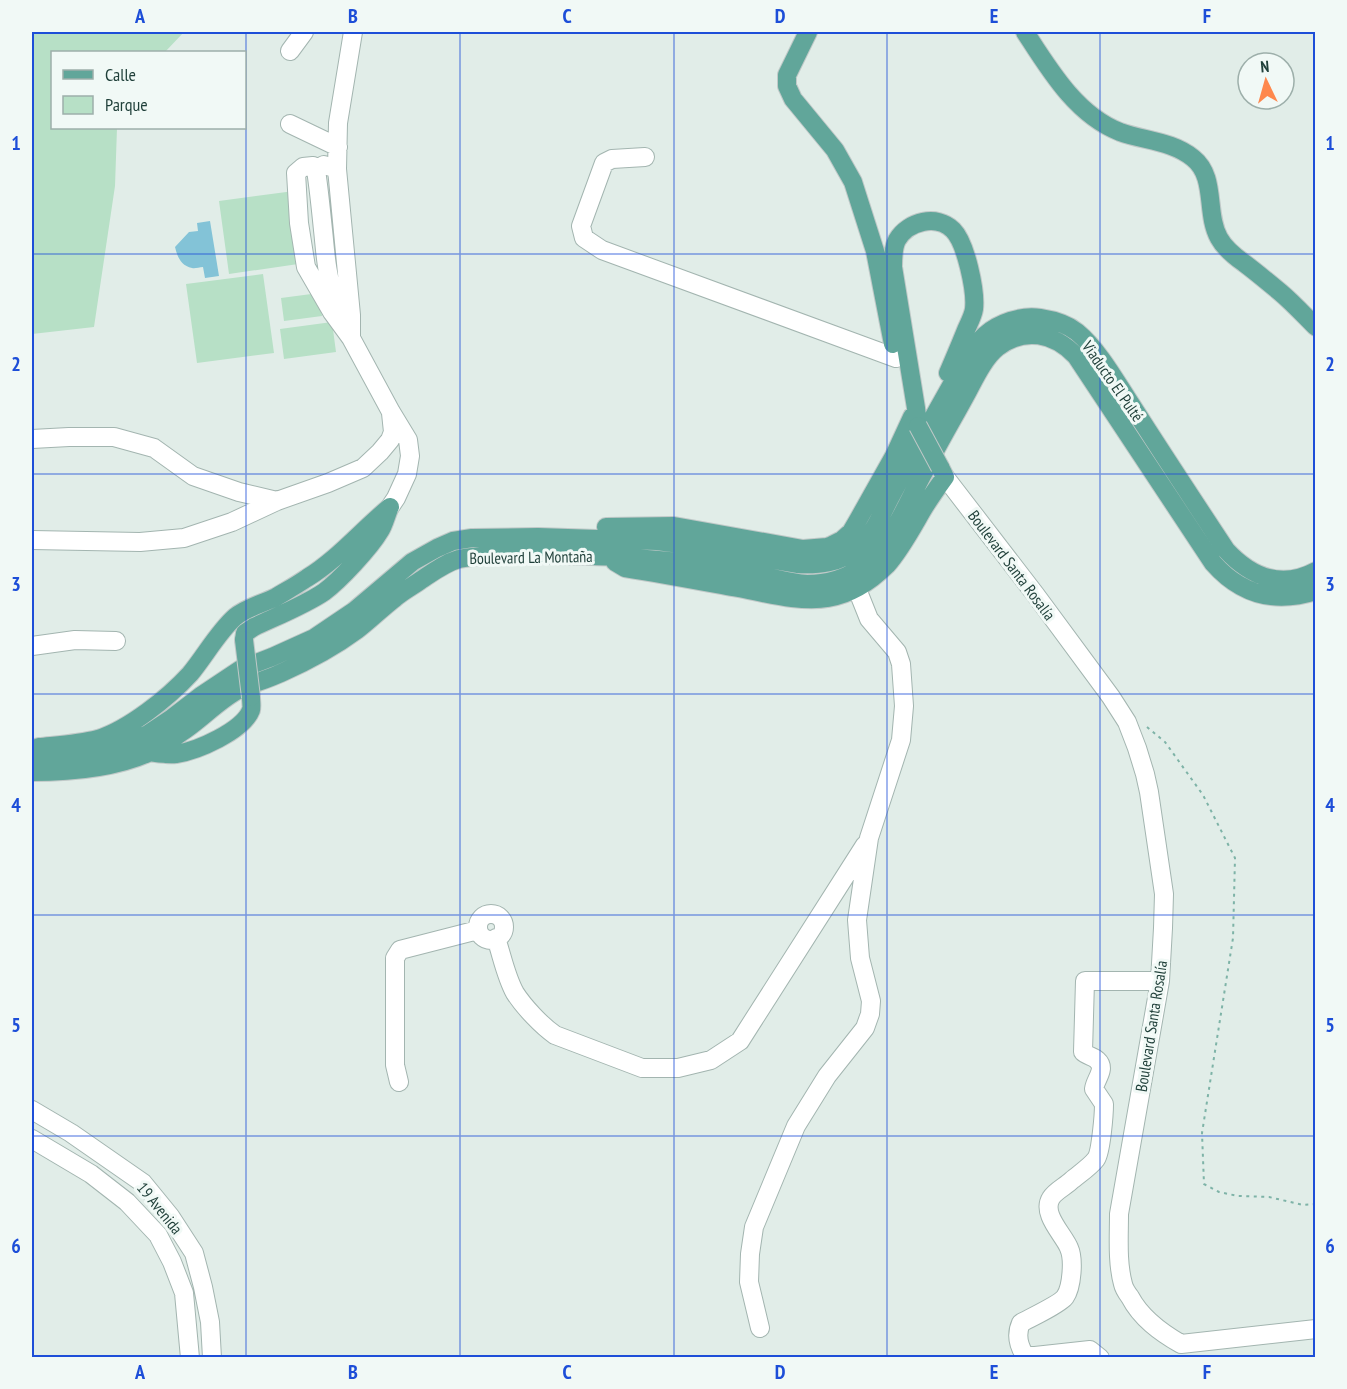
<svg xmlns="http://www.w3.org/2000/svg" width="1347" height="1389" viewBox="0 0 1347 1389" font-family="'PT Sans Narrow',sans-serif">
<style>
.green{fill:#b7e0c6}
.water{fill:#83c3d7}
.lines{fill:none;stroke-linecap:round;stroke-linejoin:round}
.minor-casing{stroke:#a3b5b0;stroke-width:20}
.major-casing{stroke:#c0c9c8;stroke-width:20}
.path{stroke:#7eb3a7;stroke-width:2;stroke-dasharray:3 4.5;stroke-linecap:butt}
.minor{stroke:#fff;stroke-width:18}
.major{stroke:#61a69a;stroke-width:18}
.major-bridge-casing{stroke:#c0c9c8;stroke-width:20;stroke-linecap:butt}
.major-bridge{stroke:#61a69a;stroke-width:18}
.grid{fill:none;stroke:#1d4ed8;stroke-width:1.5;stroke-opacity:0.55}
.labels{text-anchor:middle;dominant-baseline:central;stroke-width:6;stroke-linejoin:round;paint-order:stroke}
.street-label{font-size:16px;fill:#1f3f39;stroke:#f1f9f6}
.neatline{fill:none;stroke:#1d4ed8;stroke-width:2}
.grid-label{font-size:20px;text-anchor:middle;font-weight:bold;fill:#1d4ed8}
</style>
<rect width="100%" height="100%" fill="#e1ede8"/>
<!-- green -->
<path class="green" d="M32,32H184L165,52H52V128H117L115,186L94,327L32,334Z
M294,191L305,263L229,274L219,201Z
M263,274L274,353L197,363L186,284Z
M319,293L322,316L284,321L281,298Z
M332,322L336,352L284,359L280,329Z"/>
<!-- water -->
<path class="water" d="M210,221L219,276L205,278L203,267C199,267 195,269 192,268C181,266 177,256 175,247L189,232L198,231L197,223Z"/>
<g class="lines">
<defs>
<path id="minor" d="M353,32L338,123L337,169L351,315V338L391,412L408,440L410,456L407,474L396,498L390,507
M290,51L304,32
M290,124L338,147
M645,157L612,159L604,163L581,226L584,238L602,250L896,358
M337,169L324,165L316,170L313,166L303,167L296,173L299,223L306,267L332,312L351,338
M316,170C319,190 321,210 323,230C326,256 326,290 345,310
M32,439L69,437H114L154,448L193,476L239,492L277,501
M945,477L1035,594L1111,697L1127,722L1137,748L1145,774L1149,792L1164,894L1163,928L1160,981L1119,1214C1119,1237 1117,1262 1123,1284C1124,1289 1127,1293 1130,1297C1141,1318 1160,1332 1181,1344L1316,1329
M32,540L140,542L184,538L232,522L277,501L328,483L363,468L380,452L390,440L393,432L391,413
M32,646L75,640L116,641
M478 927a13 13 0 1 1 26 0a13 13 0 1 1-26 0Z
M496,938C502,956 506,977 515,993C524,1007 542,1026 555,1035L642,1068H678L711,1060L740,1041L865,845
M399,1082L395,1065V958L400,950L478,930
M32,1110L71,1133L143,1183L170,1216L194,1253L203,1287L210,1322L212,1358
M32,1139L91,1174L127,1202L158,1235L172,1262L184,1293L190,1358
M760,1328L749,1282L750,1254L754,1227L796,1126L827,1076L865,1028L870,1014L871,1001L860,958L857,920L869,838L901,740L904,706L901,664L897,652L869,619L857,589
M1100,1358L1090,1350L1035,1356L1024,1354C1018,1344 1016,1334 1021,1323C1030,1318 1060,1304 1065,1297C1072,1287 1074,1259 1069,1248C1064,1235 1041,1214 1051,1198C1055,1191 1066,1186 1072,1180C1079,1174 1090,1167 1096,1159C1101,1152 1104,1114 1104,1104L1094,1089C1095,1079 1107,1069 1097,1060C1093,1056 1087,1056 1083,1052L1085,981H1160"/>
<path id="major" d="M808,32L787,75V86L793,99L835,150L853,182L875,251L893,344
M1025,32C1049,69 1076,115 1120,132C1145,141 1172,141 1193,158C1217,177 1205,213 1219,238C1225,249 1234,256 1244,263C1256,272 1268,282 1280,292C1292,302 1304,315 1316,327
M918,426L916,408L893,267C893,258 893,248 897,240C908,221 937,214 953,230C966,243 976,291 974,309C973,316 969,323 966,330C960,345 954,359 948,373
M606,527L674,526L803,549L827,547L832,545L842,540L851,532L858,520L894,456L912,417
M615,562L625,568C663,574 700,581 738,588C765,593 801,603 828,598C852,594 870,582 887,565C901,549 911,530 922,511C929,499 937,488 945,477L940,467
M244,640L245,633L254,627C275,617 305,605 324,592C340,580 370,548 380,531C384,525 386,516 389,509
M39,747C59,745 79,744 98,739C129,729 168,698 190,674C205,656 218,632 235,617C247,607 262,604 276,597C286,591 297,585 307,578C338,559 362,530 390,507
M148,752C157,753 167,755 176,754C197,751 243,731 251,710C252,707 251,701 251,697
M32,758L88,756L116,748L148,734L172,718L202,695L241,669L272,657L314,638L354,611L412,562L437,548L453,541L472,538L538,537L657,541L695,546L797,564C819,565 840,563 857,549C873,536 882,513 891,496C911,458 931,421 952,384C962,368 971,348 985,335C999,323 1021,315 1040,318C1053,320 1067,324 1077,332C1099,350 1118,385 1134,409C1164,456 1195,503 1226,550C1250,576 1281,590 1316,571
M32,772C70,772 112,769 148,753C161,747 173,738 185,730C204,717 220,699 240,689C254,683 268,679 281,673C308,661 334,647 357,630C370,620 382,608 395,598C403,591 413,586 421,580C433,572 445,563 459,559C485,553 526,554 553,555C607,556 661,558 715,567C731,570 748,573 764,576C778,579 792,583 807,584C825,584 845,579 860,568C893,544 906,504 925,470C938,444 953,419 967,393C975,378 984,358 998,347C1025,327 1054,333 1076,356L1213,563C1241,595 1275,604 1316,591"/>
</defs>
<!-- minor casing -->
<use href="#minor" class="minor-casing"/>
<!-- major casing -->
<use href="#major" class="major-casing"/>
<!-- path -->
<path class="path" d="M1147,727L1165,742L1203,795L1235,858L1233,938L1202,1133L1204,1184L1219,1192L1238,1196L1269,1197L1303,1205L1316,1204"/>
<!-- minor -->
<use href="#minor" class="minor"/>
<!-- major -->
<use href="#major" class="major"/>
<defs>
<path id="major-bridge" d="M918,426L940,467
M244,640L251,697"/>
</defs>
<!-- major-bridge casing -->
<use href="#major-bridge" class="major-bridge-casing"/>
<!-- major-bridge -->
<use href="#major-bridge" class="major-bridge"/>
</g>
<!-- grid -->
<path class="grid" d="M246,32V1358M460,32V1358M674,32V1358M887,32V1358M1100,32V1358M32,254H1316M32,474H1316M32,694H1316M32,915H1316M32,1136H1316"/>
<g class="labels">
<!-- street labels -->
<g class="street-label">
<text transform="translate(1113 381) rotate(55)">Viaducto El Pulté</text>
<text transform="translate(531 557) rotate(-1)">Boulevard La Montaña</text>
<text transform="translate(1012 565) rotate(53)">Boulevard Santa Rosalía</text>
<text transform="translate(1151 1026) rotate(-81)">Boulevard Santa Rosalía</text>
<text transform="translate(160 1208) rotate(51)">19 Avenida</text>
</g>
</g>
<!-- border -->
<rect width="1347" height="1389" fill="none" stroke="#f1f9f6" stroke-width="66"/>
<!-- legend -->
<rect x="51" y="51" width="195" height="78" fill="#f1f9f6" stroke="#9dafaa" stroke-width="1.5"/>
<rect x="63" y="70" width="30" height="9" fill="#61a69a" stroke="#9dafaa" stroke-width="1.5"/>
<text x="105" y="81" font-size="18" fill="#1f3f39">Calle</text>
<rect x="63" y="96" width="30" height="18" fill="#b7e0c6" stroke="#9dafaa" stroke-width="1.5"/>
<text x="105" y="111" font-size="18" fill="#1f3f39">Parque</text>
<!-- north arrow -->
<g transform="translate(1266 81) rotate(355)"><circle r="28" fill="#f1f9f6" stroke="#9dafaa" stroke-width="1.5"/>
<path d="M0-4.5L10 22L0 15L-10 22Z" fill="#fe884d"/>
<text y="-9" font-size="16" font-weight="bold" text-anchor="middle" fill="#1f3f39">N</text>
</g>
<rect x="33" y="33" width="1281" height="1323" class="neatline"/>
<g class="grid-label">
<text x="140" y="23">A</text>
<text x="353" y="23">B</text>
<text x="567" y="23">C</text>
<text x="780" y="23">D</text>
<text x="994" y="23">E</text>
<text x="1207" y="23">F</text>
<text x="16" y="150">1</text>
<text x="1330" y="150">1</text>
<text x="16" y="371">2</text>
<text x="1330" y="371">2</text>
<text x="16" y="591">3</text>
<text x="1330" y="591">3</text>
<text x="16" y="812">4</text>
<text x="1330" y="812">4</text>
<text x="16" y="1032">5</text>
<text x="1330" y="1032">5</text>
<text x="16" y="1253">6</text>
<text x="1330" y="1253">6</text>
<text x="140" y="1379">A</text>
<text x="353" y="1379">B</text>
<text x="567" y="1379">C</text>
<text x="780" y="1379">D</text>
<text x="994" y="1379">E</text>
<text x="1207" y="1379">F</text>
</g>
</svg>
